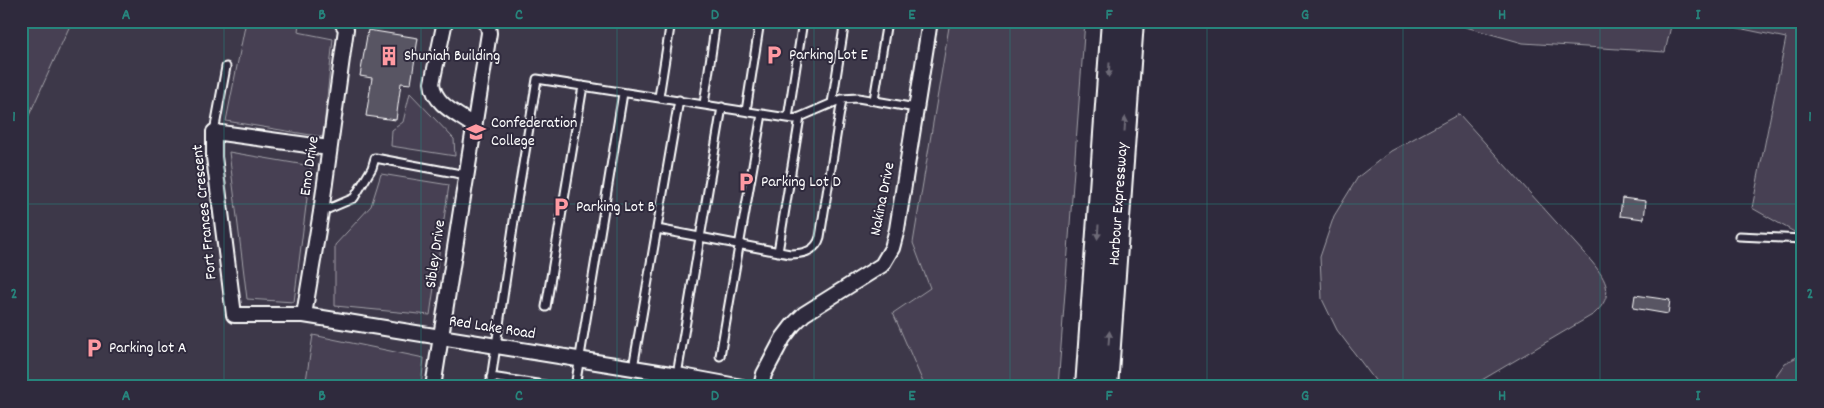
<svg xmlns="http://www.w3.org/2000/svg" width="1824" height="408" viewBox="0 0 1824 408" font-family="Dekko,sans-serif">
<style>
.built{fill:#3c3749}
.green{fill:#464152;stroke:#a2a0a8}
.building{fill:#595564;stroke:#fff}
.lines{fill:none;stroke-linecap:round;stroke-linejoin:round}
.service-casing{stroke:#fff;stroke-width:11}
.minor-casing{stroke:#fff;stroke-width:18}
.primary-casing{stroke:#fff;stroke-width:26}
.service{stroke:#2f2a3d;stroke-width:7}
.minor{stroke:#2f2a3d;stroke-width:14}
.primary{stroke:#2f2a3d;stroke-width:22}
.oneway{fill:#6d6a77}
.grid{fill:none;stroke:#27847c;stroke-width:1;stroke-opacity:0.55}
.labels{text-anchor:middle;dominant-baseline:central;stroke-width:4;stroke-linejoin:round;paint-order:stroke}
.poi-label{font-size:16px;fill:#fff;stroke:#2f2a3d;text-anchor:start}
.street-label{font-size:16px;fill:#fff;stroke:#2f2a3d}
.neatline{fill:none;stroke:#27847c;stroke-width:2}
.grid-label{font-size:16px;text-anchor:middle;font-weight:bold;fill:#27847c}
</style>
<rect width="100%" height="100%" fill="#2f2a3d"/>
<filter id="ink" filterUnits="userSpaceOnUse"><feTurbulence type="fractalNoise" baseFrequency=".02" numOctaves="2"/><feDisplacementMap in="SourceGraphic" scale="10" xChannelSelector="R" yChannelSelector="G"/><feConvolveMatrix kernelMatrix="1 2 1 2 8 2 1 2 1" color-interpolation-filters="sRGB"/></filter>
<g filter="url(#ink)">
<!-- built -->
<path class="built" d="M21,21H950L913,243L930,288L894,313L925,387H421L424,358L313,336L305,387H21Z"/>
<!-- green -->
<path class="green" d="M21,21H72L21,133Z
M246,21H299L298,32L333,39L323,137L226,121Z
M950,21H1085L1058,387H925L893,313L930,288L913,243Z
M1444,21H1680L1671,26L1665,52L1523,43Z
M1705,21H1803V237L1752,208L1786,38Z
M410,93L454,139L455,156L391,146L392,130L403,122Z
M1459,114L1592,262C1607,281 1615,295 1594,314L1470,387H1380L1337,330L1322,299L1320,257L1334,216L1358,177L1391,151Z
M229,152L311,166L294,302L247,299Z
M381,174L449,185L430,315L335,306V245L371,206Z
M313,335L424,358L421,387H305Z
M1803,354V387H1768L1785,363Z"/>
<!-- building -->
<path class="building" d="M368,30L418,38L411,84L401,83L396,120L366,116L372,78L360,76Z
M1622,198L1646,201L1644,219L1620,216Z
M1635,295L1670,300L1668,314L1633,308Z"/>
<g class="lines">
<defs>
<path id="service" d="M659,97L671,21
M874,100L887,21
M832,103L845,21
M704,104L716,21
M746,111L760,21
M788,118L803,21
M214,132L226,67
M321,212L354,198L372,168L375,158L466,175
M657,229L790,254C804,254 816,251 820,237L842,99
M1739,236L1803,239
M778,252L800,117
M546,307L583,86
M720,356L762,114
M633,368L679,100
M677,375L722,107
M491,377L557,387
M490,387L516,207L537,79L794,119L800,117L842,99L858,98L916,108
M575,387L623,93"/>
<path id="minor" d="M445,21L432,83C434,105 458,114 474,126
M329,148L214,132V157L234,315H304L677,375L742,387
M304,315L321,212L346,29L341,21
M433,387L489,33L488,25L483,21
M761,387L764,374L783,338L793,325L804,314L882,265L892,248L897,229L930,21"/>
<path id="primary" d="M1087,387L1113,21
M1106,387L1132,21"/>
</defs>
<!-- service casing -->
<use href="#service" class="service-casing"/>
<!-- minor casing -->
<use href="#minor" class="minor-casing"/>
<!-- primary casing -->
<use href="#primary" class="primary-casing"/>
<!-- service -->
<use href="#service" class="service"/>
<!-- minor -->
<use href="#minor" class="minor"/>
<!-- primary -->
<use href="#primary" class="primary"/>
</g>
<!-- one-way arrows -->
<defs><path id="oneway-solid" d="M-6-.8H1V-3.2L6.5 0L1 3.2V.8H-6Z" transform="scale(1.25)"/></defs>
<g class="oneway">
<use href="#oneway-solid" transform="translate(1109 70) rotate(94)"/>
<use href="#oneway-solid" transform="translate(1125 124) rotate(-86)"/>
<use href="#oneway-solid" transform="translate(1098 232) rotate(94)"/>
<use href="#oneway-solid" transform="translate(1109 338) rotate(-86)"/>
</g>
</g>
<!-- grid -->
<path class="grid" d="M224,21V387M421,21V387M617,21V387M814,21V387M1010,21V387M1207,21V387M1403,21V387M1600,21V387M21,204H1803"/>
<!-- icons -->
<defs>
<symbol id="parking-bare" viewBox="-9 -9 18 18"><path d="M-3.5-5.5H1a3.5 3.5 0 0 1 0 7H-1V5.5H-3.5ZM-1-3.4V-.6H.8a1.4 1.4 0 0 0 0-2.8Z" fill="#ff9aa2" stroke="#2f2a3d" stroke-width="2.5" paint-order="stroke"/></symbol>
<symbol id="building-bare" viewBox="-9 -9 18 18"><path d="M-4-6H4V6H1V3H-1V6H-4ZM-2.5-4.3h1.7v1.8h-1.7ZM.8-4.3h1.7v1.8H.8ZM-2.5-1h1.7V.8h-1.7ZM.8-1h1.7V.8H.8Z" fill="#ff9aa2" stroke="#2f2a3d" stroke-width="2.5" paint-order="stroke"/></symbol>
<symbol id="university-bare" viewBox="-9 -9 18 18"><path d="M0-5L7-2L0 1L-7-2ZM-4 1L0 2.5L4 1V4Q0 6-4 4Z" fill="#ff9aa2" stroke="#2f2a3d" stroke-width="2.5" paint-order="stroke"/></symbol>
</defs>
<g fill-rule="evenodd">
<use href="#parking-bare" x="760" y="41" width="28" height="28"/>
<use href="#building-bare" x="375" y="42" width="28" height="28"/>
<use href="#university-bare" x="462" y="118" width="28" height="28"/>
<use href="#parking-bare" x="732" y="168" width="28" height="28"/>
<use href="#parking-bare" x="547" y="193" width="28" height="28"/>
<use href="#parking-bare" x="80" y="334" width="28" height="28"/>
</g>
<g class="labels">
<!-- poi labels -->
<g class="poi-label">
<text x="789" y="55">Parking Lot E</text>
<text x="404" y="56">Shuniah Building</text>
<text x="491" y="123">Confederation<tspan x="491" dy="18">College</tspan></text>
<text x="761" y="182">Parking Lot D</text>
<text x="576" y="207">Parking Lot B</text>
<text x="109" y="348">Parking lot A</text>
</g>
<!-- street labels -->
<g class="street-label">
<text transform="translate(310 166) rotate(-82)">Emo Drive</text>
<text transform="translate(883 199) rotate(-79)">Nakina Drive</text>
<text transform="translate(1119 204) rotate(-86)">Harbour Expressway</text>
<text transform="translate(205 212) rotate(-96)">Fort Frances Crescent</text>
<text transform="translate(436 254) rotate(-82)">Sibley Drive</text>
<text transform="translate(492 328) rotate(9)">Red Lake Road</text>
</g>
</g>
<!-- margin -->
<rect width="1824" height="408" fill="none" stroke="#2f2a3d" stroke-width="55"/>
<rect x="28" y="28" width="1768" height="352" class="neatline"/>
<g class="grid-label">
<text x="126" y="19">A</text>
<text x="322" y="19">B</text>
<text x="519" y="19">C</text>
<text x="715" y="19">D</text>
<text x="912" y="19">E</text>
<text x="1109" y="19">F</text>
<text x="1305" y="19">G</text>
<text x="1502" y="19">H</text>
<text x="1698" y="19">I</text>
<text x="14" y="121">1</text>
<text x="1810" y="121">1</text>
<text x="14" y="298">2</text>
<text x="1810" y="298">2</text>
<text x="126" y="400">A</text>
<text x="322" y="400">B</text>
<text x="519" y="400">C</text>
<text x="715" y="400">D</text>
<text x="912" y="400">E</text>
<text x="1109" y="400">F</text>
<text x="1305" y="400">G</text>
<text x="1502" y="400">H</text>
<text x="1698" y="400">I</text>
</g>
</svg>
